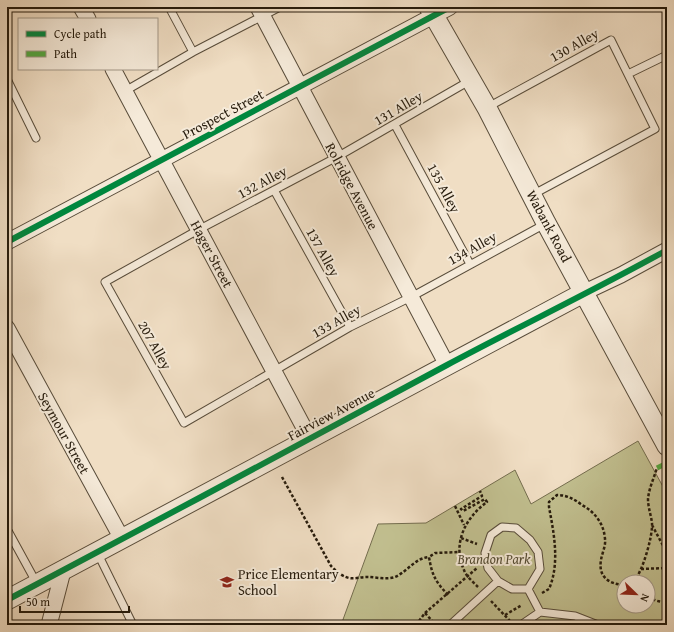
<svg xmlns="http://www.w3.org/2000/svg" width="674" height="632" viewBox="0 0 674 632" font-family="'Gentium Book Plus',serif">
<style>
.park{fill:#c1bf8f;stroke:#746d4e;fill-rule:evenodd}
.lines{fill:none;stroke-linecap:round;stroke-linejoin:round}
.service-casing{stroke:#584c3a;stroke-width:9}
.minor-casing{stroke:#584c3a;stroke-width:17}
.tertiary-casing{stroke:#584c3a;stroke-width:21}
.path{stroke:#261b0c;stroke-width:2.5;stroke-dasharray:3 2;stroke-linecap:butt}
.service{stroke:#f5ead9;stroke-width:7}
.minor{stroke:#f5ead9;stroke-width:15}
.tertiary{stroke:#f5ead9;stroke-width:19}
.quiet{stroke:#53a941;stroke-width:5;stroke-dasharray:10 5;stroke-linecap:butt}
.cycleway-casing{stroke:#f5ead9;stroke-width:8}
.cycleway{stroke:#00873e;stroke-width:6}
.labels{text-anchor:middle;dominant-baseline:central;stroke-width:4;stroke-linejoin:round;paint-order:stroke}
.street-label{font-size:14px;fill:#261b0c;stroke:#f5ead9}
.park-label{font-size:14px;font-style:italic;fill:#544c33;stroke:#f5ead9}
.poi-label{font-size:14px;fill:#261b0c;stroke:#f5ead9;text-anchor:start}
</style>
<rect width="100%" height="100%" fill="#f0dec4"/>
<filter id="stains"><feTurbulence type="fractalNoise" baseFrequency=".005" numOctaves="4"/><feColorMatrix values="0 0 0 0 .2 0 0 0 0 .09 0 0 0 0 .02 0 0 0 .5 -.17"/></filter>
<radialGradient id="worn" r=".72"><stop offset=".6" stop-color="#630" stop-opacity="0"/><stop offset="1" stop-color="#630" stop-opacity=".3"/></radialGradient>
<!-- park -->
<path class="park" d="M638,441L667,494V625H341L378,524L426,523L515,470L531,504ZM624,582H648V606H624Z"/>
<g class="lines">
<defs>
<path id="service" d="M169,7L193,52
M628,74L667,55
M7,79L36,138
M471,80L337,157L198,230L105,282L184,423L350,327L411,297L545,224
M125,91L193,52L280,7
M488,107L611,40L655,129L532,195
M395,125L470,264
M274,190L350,327
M7,529L36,582
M97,552L133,625
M528,589H512L498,581L488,568L485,553L491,535L502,527L516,528L530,540L538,552L540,569L528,589L540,612
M450,625L498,581
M521,625L540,612L575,616L598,625"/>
<path id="minor" d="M81,7L88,19
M258,7L447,365
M113,69L310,439
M7,242L450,7
M585,292L621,275L667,250
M7,328L122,539
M49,625L63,571"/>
<path id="tertiary" d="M429,7L487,108L546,223L667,446
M7,600L585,292"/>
</defs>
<!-- service casing -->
<use href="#service" class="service-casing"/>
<!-- minor casing -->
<use href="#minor" class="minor-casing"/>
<!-- tertiary casing -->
<use href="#tertiary" class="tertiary-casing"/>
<!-- path -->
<path class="path" d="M282,477L331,566C336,571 341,576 349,578C355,579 361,577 367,577C376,577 386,580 395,577C407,572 415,558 429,557
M455,506L464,525
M652,525L667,553
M461,538L477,544
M641,569L667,568
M633,582C642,574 653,536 652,523C651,515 648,507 648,499C649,488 654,478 657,468
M478,587C473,582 466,576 464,570C452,544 465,518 487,502L485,499L463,511L461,509L482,496L480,491
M542,593L549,589C560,563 554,534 549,507V502L557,495C567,495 574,499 582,505C595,512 604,524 605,539C606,546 602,553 601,560C598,577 609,584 624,585
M448,595C435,581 432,575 429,557L435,553L459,552
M648,597C654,600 660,603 667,601
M491,601L511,622
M425,613L434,623
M505,615L522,605
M416,625L425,613L477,568"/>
<!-- service -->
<use href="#service" class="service"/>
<!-- minor -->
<use href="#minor" class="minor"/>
<!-- tertiary -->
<use href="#tertiary" class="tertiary"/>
<!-- quiet -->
<path class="quiet" d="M657,468L665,464"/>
<defs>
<path id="cycleway" d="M7,242L450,7
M7,600C154,523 301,443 447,365C520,326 595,290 667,250"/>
</defs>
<!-- cycleway casing -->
<use href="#cycleway" class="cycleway-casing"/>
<!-- cycleway -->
<use href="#cycleway" class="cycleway"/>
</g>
<!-- icons -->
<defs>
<symbol id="school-bare" viewBox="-9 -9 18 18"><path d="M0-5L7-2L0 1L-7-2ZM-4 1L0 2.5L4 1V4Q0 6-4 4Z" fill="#8f2418" stroke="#f5ead9" stroke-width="2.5" paint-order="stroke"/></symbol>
</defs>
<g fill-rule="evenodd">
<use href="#school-bare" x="217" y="572" width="20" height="20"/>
</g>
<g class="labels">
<!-- street labels -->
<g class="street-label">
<text transform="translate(574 45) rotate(-29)">130 Alley</text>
<text transform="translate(398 108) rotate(-30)">131 Alley</text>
<text transform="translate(223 114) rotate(-28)">Prospect Street</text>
<text transform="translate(262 182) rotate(-28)">132 Alley</text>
<text transform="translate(352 186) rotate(62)">Rolridge Avenue</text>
<text transform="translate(444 188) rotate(62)">135 Alley</text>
<text transform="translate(549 226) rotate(62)">Wabank Road</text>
<text transform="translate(472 248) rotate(-29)">134 Alley</text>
<text transform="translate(323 252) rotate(61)">137 Alley</text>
<text transform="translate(212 254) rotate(62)">Hager Street</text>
<text transform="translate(336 321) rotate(-29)">133 Alley</text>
<text transform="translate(155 345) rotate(61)">207 Alley</text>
<text transform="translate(331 414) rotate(-28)">Fairview Avenue</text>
<text transform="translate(64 433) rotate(61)">Seymour Street</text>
</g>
<!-- park labels -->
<g class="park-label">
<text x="494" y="559">Brandon Park</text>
</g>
<!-- poi labels -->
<g class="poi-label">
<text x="238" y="574">Price Elementary<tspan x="238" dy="16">School</tspan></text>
</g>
</g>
<!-- margin -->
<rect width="674" height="632" fill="none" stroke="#f0dec4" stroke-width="24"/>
<rect x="8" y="8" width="658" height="616" fill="none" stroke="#261b0c" stroke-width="2"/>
<rect x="12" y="12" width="650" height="608" fill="none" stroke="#261b0c"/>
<!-- legend -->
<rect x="18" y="18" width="140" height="52" fill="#f5ead9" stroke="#a29787"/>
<rect x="26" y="31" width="20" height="6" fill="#00873e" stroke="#a29787"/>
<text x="54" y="38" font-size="12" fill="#261b0c">Cycle path</text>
<rect x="26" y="51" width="20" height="6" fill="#53a941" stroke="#a29787"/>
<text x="54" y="58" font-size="12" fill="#261b0c">Path</text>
<!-- north arrow -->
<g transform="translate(636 594) rotate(113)"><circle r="19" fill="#f5ead9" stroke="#a29787"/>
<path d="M0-3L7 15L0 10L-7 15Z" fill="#8f2418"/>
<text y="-6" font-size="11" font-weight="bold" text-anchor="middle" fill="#261b0c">N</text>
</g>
<!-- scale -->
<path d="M20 606v6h109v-6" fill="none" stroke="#261b0c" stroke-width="2"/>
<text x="26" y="606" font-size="12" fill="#261b0c" stroke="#f5ead9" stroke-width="3" paint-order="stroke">50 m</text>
<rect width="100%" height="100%" filter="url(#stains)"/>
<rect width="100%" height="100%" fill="url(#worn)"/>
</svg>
